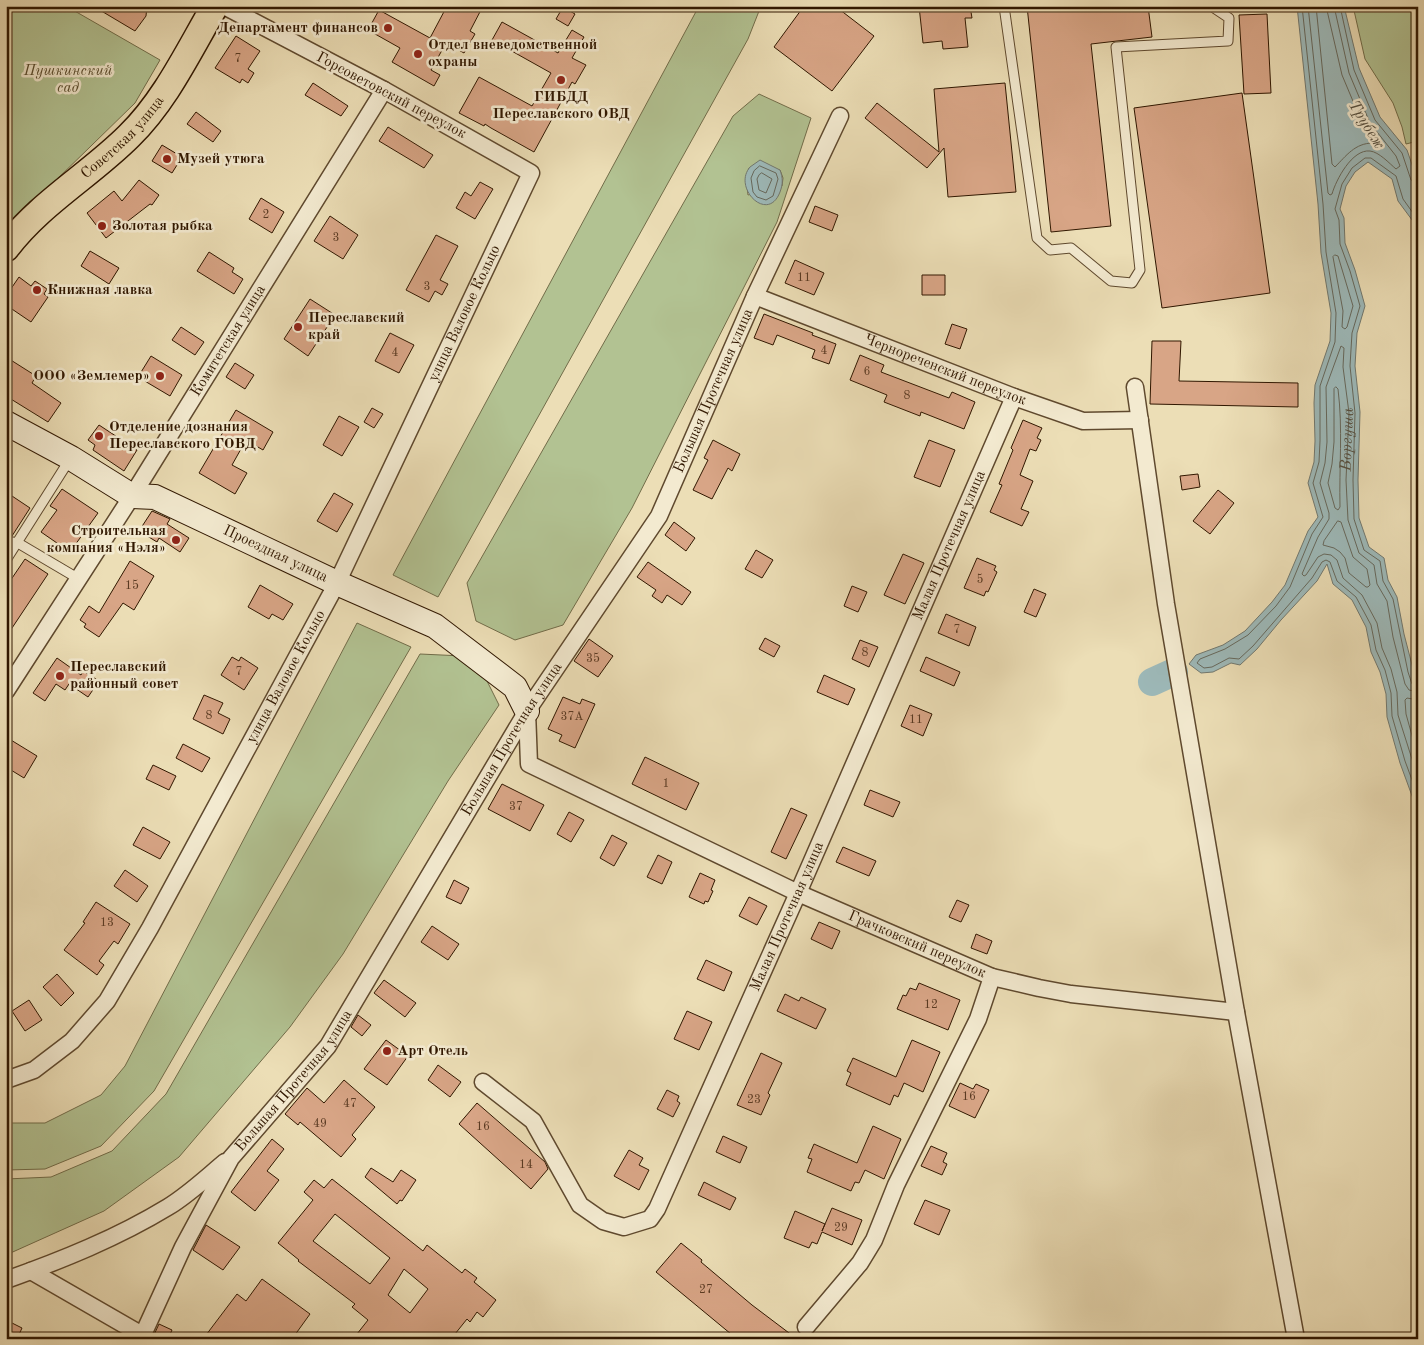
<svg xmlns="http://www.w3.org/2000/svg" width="1424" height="1345" viewBox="0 0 1424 1345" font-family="'Old Standard TT',serif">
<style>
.green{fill:#b2c292;stroke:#716c49;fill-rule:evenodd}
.water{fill:#9db9b9;stroke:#71786f}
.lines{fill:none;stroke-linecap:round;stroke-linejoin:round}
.shore{stroke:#66685c;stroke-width:1}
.river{stroke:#9db9b9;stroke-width:28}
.building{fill:#d8a586;stroke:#301700;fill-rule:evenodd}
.lane-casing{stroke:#5f492e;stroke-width:11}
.street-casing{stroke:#5f492e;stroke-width:19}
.secondary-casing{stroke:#301700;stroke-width:26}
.primary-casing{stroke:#301700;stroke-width:29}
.lane{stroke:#f3ead0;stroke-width:9}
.street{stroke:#f3ead0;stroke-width:16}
.secondary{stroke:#f3ead0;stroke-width:24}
.primary{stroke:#ecdeb6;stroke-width:26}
.poi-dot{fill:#8f2418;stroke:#f3ead0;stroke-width:2}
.labels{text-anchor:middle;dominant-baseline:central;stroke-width:5;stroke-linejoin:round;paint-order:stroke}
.number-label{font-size:12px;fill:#5a3a22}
.poi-label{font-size:15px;font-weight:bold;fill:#301700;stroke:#f3ead0;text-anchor:start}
.park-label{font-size:15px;font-style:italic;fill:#574a2c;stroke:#f3ead0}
.street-label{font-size:15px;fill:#301700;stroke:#f3ead0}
.water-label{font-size:16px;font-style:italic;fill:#565041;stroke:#f3ead0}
</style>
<rect width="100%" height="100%" fill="#ecdeb6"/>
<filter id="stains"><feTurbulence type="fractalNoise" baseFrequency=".004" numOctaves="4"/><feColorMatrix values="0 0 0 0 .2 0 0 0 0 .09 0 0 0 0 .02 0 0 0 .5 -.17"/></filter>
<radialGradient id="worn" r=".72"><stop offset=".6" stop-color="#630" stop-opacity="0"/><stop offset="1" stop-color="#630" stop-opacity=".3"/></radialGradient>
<!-- green -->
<path class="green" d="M6,6H66L160,60L135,103L6,229Z
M699,6H761L748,39L438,597L393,575Z
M1353,6H1418V141L1406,144L1402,127L1393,103L1365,59Z
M759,94L811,118L777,222L632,508L563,625L515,640L476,621L467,583L733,116ZM749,168L780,170L783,178L782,186L748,195L746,178Z
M357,623L411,647L154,1091L101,1146L45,1169L6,1170V1123H45L101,1095L125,1066Z
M420,654L463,656L485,677L499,705L448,781L343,954L290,1027L179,1157L104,1211L6,1255V1179L51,1177L112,1151L166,1094Z"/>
<!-- water -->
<path class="water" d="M1297,6H1344L1359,68L1380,117L1407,150L1418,182V228L1398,201L1392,179L1368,162L1355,172L1346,186L1340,209L1344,218L1345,243L1355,270L1365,306L1357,333L1355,366L1360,412L1358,480L1359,518L1369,547L1384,558L1388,580L1397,597L1404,634L1418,688V818L1415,804L1400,763L1387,717L1386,694L1380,672L1371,652L1366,627L1352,600L1333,584L1327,564L1317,581L1281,620L1257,649L1240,665L1231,663L1213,672L1201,673L1189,664L1196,655L1223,645L1245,631L1272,602L1285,585L1308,531L1318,517L1308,483L1314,462L1315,441L1314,403L1315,385L1330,341L1331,313L1321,253L1318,204Z
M760,160L780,170C783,178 783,184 780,192C768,224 732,188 750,167C753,165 757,162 760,160Z"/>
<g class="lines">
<!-- shore -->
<g class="shore">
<path d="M1302,6L1323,204L1326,252L1336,313L1335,342L1320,386V441L1319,462L1313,483L1323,517L1312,534L1290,587L1276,606L1248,635L1225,649L1200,659L1197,663L1204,668L1212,667L1229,658L1239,659L1253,646L1312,578L1322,562L1326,560L1330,562L1337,581L1356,597L1371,625L1376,650L1385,670L1391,693L1392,716L1405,761L1418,796"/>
<path d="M1308,6L1328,193L1330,195L1332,194C1336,180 1352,149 1370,151C1379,152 1389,163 1396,169L1400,166L1396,156L1370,123L1349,73L1334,6"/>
<path d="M1316,6L1332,164L1335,167C1346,156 1355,143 1373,143L1374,141L1363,125L1342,75L1326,6"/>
<path d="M1340,6L1354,70L1375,120L1402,153L1411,180L1418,183"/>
<path d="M760,166L776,173L778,179L773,196L766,200L757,197L753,192L751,178L754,171Z"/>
<path d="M762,173L772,179L766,193L759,190L757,179L759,175Z"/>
<path d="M1418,220L1403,199L1396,176L1371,158H1365L1352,168L1342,184L1335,209L1339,220L1340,244L1350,271L1360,306L1352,333L1350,366L1355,413L1353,480L1354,519L1364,550L1380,561L1383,581L1393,599L1408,672L1412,684L1418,686"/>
<path d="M1335,255L1338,256L1353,306L1347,327L1345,329L1342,327L1343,311L1333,257Z"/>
<path d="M1336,387L1338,389C1343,429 1339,468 1340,507L1338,510L1335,508L1328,483L1332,464L1334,442V389Z"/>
<path d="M1338,521L1341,522L1353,557L1367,569L1370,585L1368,587H1366L1349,573L1345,558L1340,552L1334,548L1323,545L1324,541Z"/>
<path id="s1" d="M1418,692L1409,690L1405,684L1393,637L1387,601L1377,584L1374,565L1359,553L1348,520L1346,480L1349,413L1343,367L1344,348L1341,346L1326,387L1327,442L1325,463L1320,483L1329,513V519L1318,537L1302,574L1304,576L1306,575L1318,557L1324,554L1331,555L1337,560L1343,578L1362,595L1377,623L1382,648L1391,669L1397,692L1398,715L1418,778"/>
<path d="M1418,700L1407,698L1405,700L1406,714L1418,757"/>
</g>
<!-- river -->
<path class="river" d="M1152,682L1174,672"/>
</g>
<!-- building -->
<path class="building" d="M93,6H147L146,16L135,31Z
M447,6H483L470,31L475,34L464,53L446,43L431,70L440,75L434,86L392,62L400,48L368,30L379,10L430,38Z
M804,6H835L874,36L832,91L774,47Z
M919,6H970L972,18H965L968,47L943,49L942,41L923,43Z
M1027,6H1148L1152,37L1091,44L1111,226L1051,232Z
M563,7L575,14L568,26L556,19Z
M1267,14L1271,93L1244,94L1239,15Z
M502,22L558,53L572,30L584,37L572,58L586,65L575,84L572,82L534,152L491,128L485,124L484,126L459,113L479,77L532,106L551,73L492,40Z
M236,36L260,51L248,69L254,73L248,83L242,79L240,83L215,68Z
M313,83L348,106L341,116L305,95Z
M1005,83L1016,192L948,197L944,148L927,168L865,118L877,103L939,152L934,89Z
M1242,93L1270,293L1162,308L1134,108Z
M196,112L221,131L213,142L187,124Z
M388,127L433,155L424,168L379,141Z
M162,145L182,157L172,173L152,161Z
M139,180L159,195L152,205L150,204L106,238L87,213L114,191L122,201Z
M480,182L493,189L475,219L456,208L465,192L471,196Z
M261,198L284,212L272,233L249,219Z
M815,206L838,215L832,231L809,222Z
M330,216L358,235L343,259L314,241Z
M436,235L458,246L440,280L448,284L442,295L435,291L429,302L406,290Z
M90,251L119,268L109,284L81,266Z
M209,252L234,268L232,272L243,279L234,294L197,271Z
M795,260L824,273L814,295L785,283Z
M922,275H945V295H922Z
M19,277L31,286L35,281L47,289L44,294L48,297L31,322L6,305V296Z
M310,299L335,315L308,356L284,339Z
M764,314L813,333L812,335L836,344L829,364L812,358L815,350L777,335L773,345L754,338Z
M952,324L967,329L960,349L945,344Z
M181,327L204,342L195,355L172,340Z
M390,333L414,345L399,373L375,361Z
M1152,341H1181L1179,381L1298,383V407L1150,404Z
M860,355L884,365L881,372L949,398L952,392L975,402L964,429L921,412L920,416L884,402L887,395L850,380Z
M151,356L182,375L170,396L138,377Z
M6,357L36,376L32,383L61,403L48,422L6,396Z
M235,363L254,375L245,389L226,377Z
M372,408L383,414L374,428L364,422Z
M236,410L273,432L263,450L246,440L232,465L247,473L235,494L199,473Z
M339,416L359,427L342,456L323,445Z
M1023,420L1042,428L1037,438L1041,440L1036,451L1030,449L1020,475L1033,481L1021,509L1029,512L1022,526L990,512L1002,485L999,484L1013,450L1011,448Z
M99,425L137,450L124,471L93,450L95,445L88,440Z
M713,440L740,454L732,471L728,468L712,499L693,490L708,460L704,458Z
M929,440L955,450L940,487L914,477Z
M1198,474L1200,487L1182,490L1180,476Z
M62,489L98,513L70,552L41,532L57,510L50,506Z
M1218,490L1234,503L1210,534L1193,521Z
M6,492L30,508L12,536L6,535Z
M334,493L353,504L337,532L317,521Z
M152,511L170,519L167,524L189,538L180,552L159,538L157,542L139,531Z
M674,522L695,538L686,551L665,535Z
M756,550L773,560L762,578L745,569Z
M903,554L924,563L905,604L884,595Z
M977,558L996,566L994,570L997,572L988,592L986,591L984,596L964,588Z
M25,559L48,574L6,637V587Z
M130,561L154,576L134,610L123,603L99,637L84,627L86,624L80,620L89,606L99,613Z
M648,562L691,592L682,605L667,595L662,603L652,596L656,590L637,577Z
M260,585L293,604L283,620L272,614L269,619L248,607Z
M852,586L867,592L858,612L844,606Z
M1034,589L1046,594L1036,617L1024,612Z
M946,614L976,627L969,646L938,633Z
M765,638L780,646L774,657L759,649Z
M589,639L613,656L598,677L574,661Z
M860,640L878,647L869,667L852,659Z
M232,657L239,661L241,657L258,668L244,690L221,675Z
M926,657L960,672L954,686L920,671Z
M57,658L81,675L83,671L99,681L88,697L69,684L65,690L56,684L45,701L33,693Z
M824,675L855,689L848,705L817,692Z
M204,695L223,703L218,713L230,719L223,734L193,719Z
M563,697L580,704L582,699L595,704L575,748L559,741L562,735L548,729Z
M910,705L932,714L923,736L901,726Z
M6,737L37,756L24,778L6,767Z
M183,744L210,758L202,772L176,758Z
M645,757L699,783L686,810L632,784Z
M153,765L176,776L169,790L146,779Z
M502,784L544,805L530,831L488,809Z
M870,790L900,802L893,817L864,805Z
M791,808L807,815L786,859L771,852Z
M569,812L584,820L571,842L557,834Z
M143,827L170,842L160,859L133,845Z
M612,835L627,843L614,866L600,858Z
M843,847L876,861L869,876L836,862Z
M658,855L672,862L662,884L647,877Z
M125,870L148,886L137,902L114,886Z
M700,873L715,880L711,890L713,891L708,902L705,901L704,904L689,897Z
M454,880L469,888L461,904L446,897Z
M749,897L767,906L757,925L739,916Z
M957,900L969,905L961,922L949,917Z
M96,902L130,924L118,944L114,941L99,961L104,965L97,975L64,950L85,923L83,922Z
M819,922L840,931L832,949L811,939Z
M432,926L459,944L448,960L421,942Z
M976,934L992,941L987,954L971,948Z
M706,960L732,972L724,991L697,979Z
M57,974L74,993L61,1006L43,987Z
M384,980L416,1003L405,1017L374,993Z
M919,983L960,1000L948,1030L897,1009L903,995L906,996L910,988L916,990Z
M785,994L799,1001L801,997L826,1009L816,1029L777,1011Z
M29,1000L42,1020L25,1031L12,1011Z
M687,1011L712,1022L699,1050L674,1039Z
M358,1015L371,1025L362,1036L351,1027Z
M386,1040L408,1056L387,1085L364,1069Z
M912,1040L940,1052L923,1092L904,1083L898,1097L894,1095L890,1105L846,1085L851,1073L847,1071L853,1058L896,1077Z
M761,1053L782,1063L768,1093L770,1095L761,1115L737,1105Z
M438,1065L461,1082L450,1097L428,1080Z
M344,1080L375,1107L352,1135L356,1139L341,1157L300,1122L298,1125L285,1114L307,1088L324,1103Z
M960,1083L973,1089L976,1084L989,1090L975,1118L949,1106Z
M667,1090L679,1096L677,1101L680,1103L673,1117L657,1109Z
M477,1103L545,1162L548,1169L531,1189L459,1124Z
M873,1126L901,1139L884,1179L865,1170L859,1183L855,1182L851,1191L807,1172L812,1159L808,1158L814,1144L857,1163Z
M723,1136L747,1147L740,1163L716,1152Z
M272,1139L284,1149L267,1171L279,1180L255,1211L231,1192Z
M931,1146L947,1153L943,1162L947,1164L942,1175L921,1166Z
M629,1150L643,1158L639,1165L649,1170L639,1190L614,1176Z
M371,1168L393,1182L401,1170L416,1180L402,1201L400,1200L397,1204L365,1177Z
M332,1179L423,1251L427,1245L462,1273L465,1269L477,1278L474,1282L496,1300L483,1317L477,1312L470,1322L467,1319L451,1339H353L368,1320L352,1307L355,1304L298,1261L299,1260L278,1243L313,1200L304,1192L314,1180L324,1188ZM335,1214L390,1258L370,1284L313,1241ZM404,1269L428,1289L410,1313L388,1295Z
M704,1182L736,1198L730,1210L698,1195Z
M925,1200L950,1210L939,1235L914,1224Z
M832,1208L862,1220L852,1245L822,1232L817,1244L812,1242L809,1248L784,1238L795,1211L825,1224L822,1231Z
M206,1225L240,1247L223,1270L193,1250Z
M681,1243L702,1260L701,1262L752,1305L797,1339H737L656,1272Z
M262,1279L310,1314L292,1339H203L237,1294L246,1301Z
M6,1320L22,1328L17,1339H6Z
M159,1324L172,1330L168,1339H152Z"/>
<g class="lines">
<defs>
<path id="lane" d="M1004,6L1037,238L1050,250L1071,248L1111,281L1132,283L1140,270L1116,47L1228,41L1229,18L1211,6
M6,541L18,543L79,579
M6,560L70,459"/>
<g id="street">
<path id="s2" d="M755,296L1014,397L1083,421L1140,420"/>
<path d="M1135,387L1166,604L1236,1012L1296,1339"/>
<path id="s3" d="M6,691L132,496L384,90"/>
<path id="s4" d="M527,711L529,764L798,893L992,977L978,1019L896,1185L874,1240L860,1263L806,1327"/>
<path d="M992,977L1039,988L1071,994L1236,1012"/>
<path id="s5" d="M6,1080L34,1070L72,1041L107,1001L150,928L337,583L531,173L384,90L224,6"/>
<path id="s6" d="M483,1082L533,1121L580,1205L603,1221L624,1227L650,1219L657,1209L798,893L1014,397"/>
<path d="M31,1271L142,1335"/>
<path d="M6,1280C62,1260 117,1238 168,1207C188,1195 207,1177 225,1162"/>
<path id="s7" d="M141,1339L183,1247L231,1158L328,1046L527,711L659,516L755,296L840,116"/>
</g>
<g id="secondary">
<path id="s8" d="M6,423L71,458L132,496L155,497L337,583L435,626L515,687L527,711"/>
</g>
<g id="primary">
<path id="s9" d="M6,248C40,203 90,175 129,136C166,100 189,50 215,6"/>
</g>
</defs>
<!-- lane casing -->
<use href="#lane" class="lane-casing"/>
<!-- street casing -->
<use href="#street" class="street-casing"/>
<!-- secondary casing -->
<use href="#secondary" class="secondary-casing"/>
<!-- primary casing -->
<use href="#primary" class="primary-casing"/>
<!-- lane -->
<use href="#lane" class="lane"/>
<!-- street -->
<use href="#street" class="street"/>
<!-- secondary -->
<use href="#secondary" class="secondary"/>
<!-- primary -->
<use href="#primary" class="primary"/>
</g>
<!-- markers -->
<g class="poi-dot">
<circle cx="388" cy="28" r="5"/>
<circle cx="418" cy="54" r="5"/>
<circle cx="561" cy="80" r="5"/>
<circle cx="167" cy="159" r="5"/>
<circle cx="102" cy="226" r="5"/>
<circle cx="37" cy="290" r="5"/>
<circle cx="298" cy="327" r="5"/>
<circle cx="160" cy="376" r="5"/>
<circle cx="99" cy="436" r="5"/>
<circle cx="176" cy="540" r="5"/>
<circle cx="60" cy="676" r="5"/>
<circle cx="387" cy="1051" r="5"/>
</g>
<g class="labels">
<!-- number labels -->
<g class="number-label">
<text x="238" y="59">7</text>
<text x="266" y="215">2</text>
<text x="336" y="238">3</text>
<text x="804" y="278">11</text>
<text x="427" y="287">3</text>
<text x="824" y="351">4</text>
<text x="395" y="353">4</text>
<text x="867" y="372">6</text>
<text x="907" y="396">8</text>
<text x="980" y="580">5</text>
<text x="132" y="586">15</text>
<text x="957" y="630">7</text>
<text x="865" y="653">8</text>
<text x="593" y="659">35</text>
<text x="239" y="672">7</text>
<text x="209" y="716">8</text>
<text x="572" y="717">37А</text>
<text x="916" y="720">11</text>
<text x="666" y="784">1</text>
<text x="516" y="807">37</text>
<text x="107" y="923">13</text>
<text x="931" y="1005">12</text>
<text x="969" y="1097">16</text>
<text x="754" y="1100">23</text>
<text x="350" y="1104">47</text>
<text x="320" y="1124">49</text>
<text x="483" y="1127">16</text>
<text x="526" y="1165">14</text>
<text x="841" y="1228">29</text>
<text x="706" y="1290">27</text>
</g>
<!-- poi labels -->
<g class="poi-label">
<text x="378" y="28" text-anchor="end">Департамент финансов</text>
<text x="428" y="45">Отдел вневедомственной<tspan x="428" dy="17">охраны</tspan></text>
<text x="561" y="97" text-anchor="middle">ГИБДД<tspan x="561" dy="17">Переславского ОВД</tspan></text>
<text x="177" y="159">Музей утюга</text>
<text x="112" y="226">Золотая рыбка</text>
<text x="47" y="290">Книжная лавка</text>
<text x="308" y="318">Переславский<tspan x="308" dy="17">край</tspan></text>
<text x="150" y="376" text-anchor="end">ООО «Землемер»</text>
<text x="109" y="427">Отделение дознания<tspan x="109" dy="17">Переславского ГОВД</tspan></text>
<text x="166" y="531" text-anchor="end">Строительная<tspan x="166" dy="17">компания «Нэля»</tspan></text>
<text x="70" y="667">Переславский<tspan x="70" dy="17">районный совет</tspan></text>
<text x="397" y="1051">Арт Отель</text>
</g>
<!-- park labels -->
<g class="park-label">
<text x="68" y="71">Пушкинский<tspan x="68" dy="17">сад</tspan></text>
</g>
<!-- street labels -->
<g class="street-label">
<text transform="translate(391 96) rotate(28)">Горсоветовский переулок</text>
<text stroke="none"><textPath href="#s9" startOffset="161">Советская улица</textPath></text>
<text stroke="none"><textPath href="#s5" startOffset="906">улица Валовое Кольцо</textPath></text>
<text stroke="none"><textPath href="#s3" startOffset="415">Комитетская улица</textPath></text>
<text stroke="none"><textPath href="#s2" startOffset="204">Чернореченский переулок</textPath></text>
<text stroke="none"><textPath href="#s7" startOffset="1112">Большая Протечная улица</textPath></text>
<text stroke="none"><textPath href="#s6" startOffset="974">Малая Протечная улица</textPath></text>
<text stroke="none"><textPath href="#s8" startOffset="302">Проездная улица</textPath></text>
<text stroke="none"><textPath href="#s5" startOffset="501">улица Валовое Кольцо</textPath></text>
<text stroke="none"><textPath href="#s7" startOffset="708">Большая Протечная улица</textPath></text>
<text stroke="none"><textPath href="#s6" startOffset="569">Малая Протечная улица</textPath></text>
<text stroke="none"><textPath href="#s4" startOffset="481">Грачковский переулок</textPath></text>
<text stroke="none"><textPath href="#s7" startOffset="302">Большая Протечная улица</textPath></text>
</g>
<!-- water labels -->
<g class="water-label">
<text transform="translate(1366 125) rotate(58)">Трубеж</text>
<text stroke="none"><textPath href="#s1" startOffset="275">Воргуша</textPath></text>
</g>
</g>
<!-- margin -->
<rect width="1424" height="1345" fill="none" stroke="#ecdeb6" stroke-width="25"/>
<rect x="8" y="8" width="1409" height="1330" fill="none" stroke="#301700" stroke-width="2.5"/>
<rect x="12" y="12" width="1399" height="1320" fill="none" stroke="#301700"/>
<rect width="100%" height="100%" filter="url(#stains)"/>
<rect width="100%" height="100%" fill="url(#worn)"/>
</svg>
